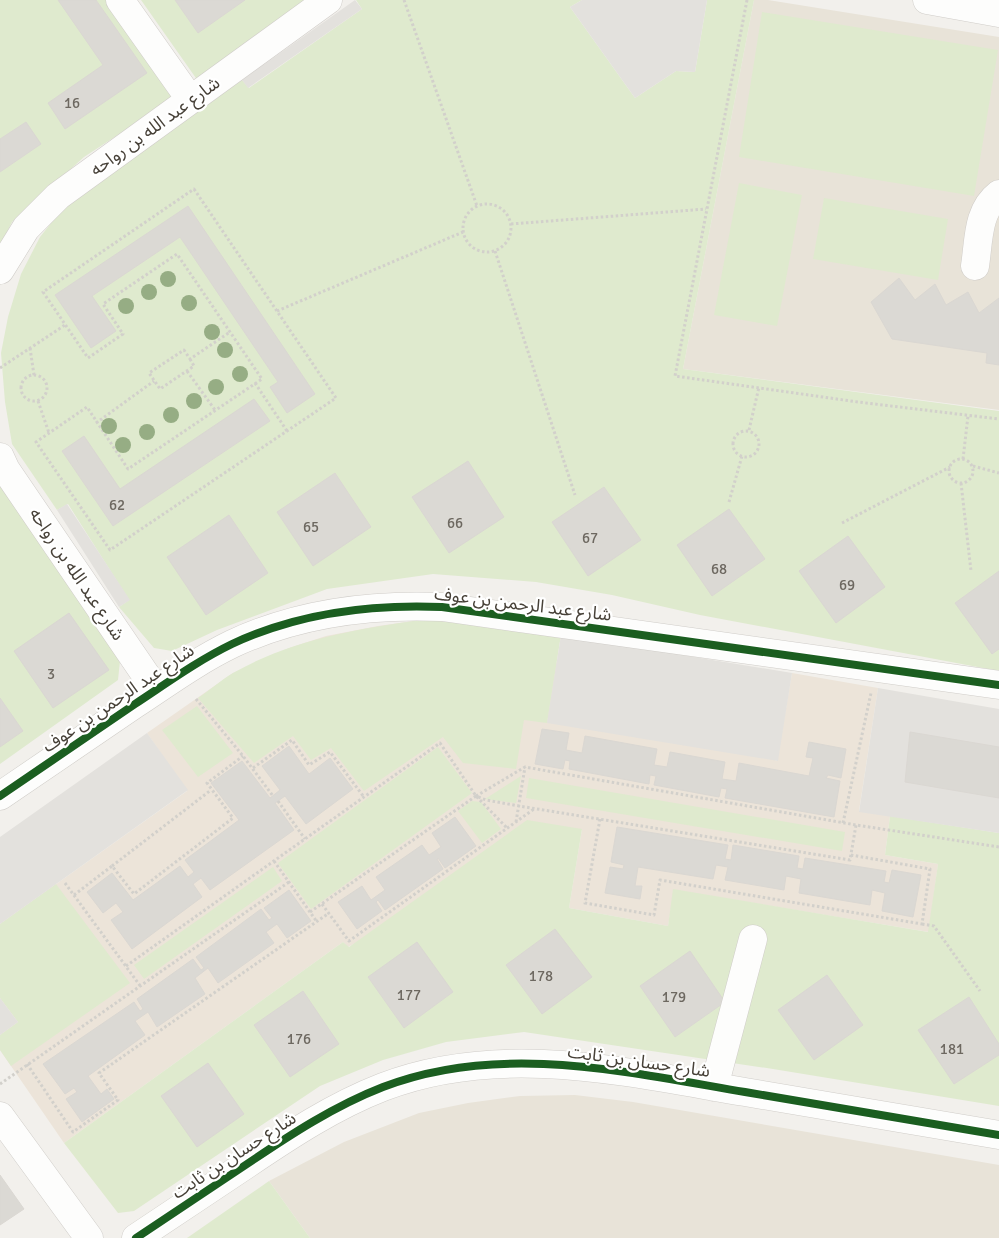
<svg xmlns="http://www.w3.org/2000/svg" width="999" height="1238" viewBox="0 0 999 1238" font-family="Signika,'Noto Sans Arabic',sans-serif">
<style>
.commercial{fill:#ece4d9}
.education{fill:#e8e3d8}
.green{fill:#dfeace}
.parking{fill:#e3e1dd}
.building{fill:#dbd9d4;stroke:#dad7d2}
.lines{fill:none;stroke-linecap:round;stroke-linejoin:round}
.minor-casing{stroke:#d0cdc9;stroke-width:29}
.path{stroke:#d2d0cb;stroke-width:3;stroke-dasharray:2.5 2.5;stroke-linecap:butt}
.minor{stroke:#fdfdfc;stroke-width:28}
.cycleway-casing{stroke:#fff;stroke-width:11}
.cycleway{stroke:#1b5e20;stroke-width:8}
.tree{fill:#96ad84}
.labels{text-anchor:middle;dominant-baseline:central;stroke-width:4.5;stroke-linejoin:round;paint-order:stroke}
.number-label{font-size:15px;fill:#6d6860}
.street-label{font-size:18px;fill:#474138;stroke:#fff}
</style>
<rect width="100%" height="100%" fill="#f2f0ec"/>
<!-- commercial -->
<path class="commercial" d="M421,620L468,623L777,761L792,673L878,688L859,811L890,816L885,855L938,864L929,932L674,890L668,926L569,908L582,829L348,947L343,942L64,1143L0,1050V1035L18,1022L0,998V924L187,791L147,733L233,673L289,648L326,636L378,626Z"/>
<!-- education -->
<path class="education" d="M754,0H768L999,37V410L683,369Z
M575,1095L633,1102L999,1165V1238H310L269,1181L344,1142L419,1113L468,1103L520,1096Z"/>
<!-- green -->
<path class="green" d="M0,0H115L182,93L84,157L12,222L0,246Z
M141,0H310L198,81Z
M356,0H582L570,7L635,98L676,71L695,72L707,0H754L683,369L999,411V671L700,615L612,595L536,582L433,574L327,589L217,630L172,651L154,648L119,607L129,600L68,504L57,510L12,444L5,402L1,353L8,317L21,274L40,237L64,207L242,80L249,88L362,9Z
M762,12L998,50L974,196L739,157Z
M739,183L802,195L777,326L714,315Z
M824,198L948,219L938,280L813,259Z
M0,485L120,661L118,680L0,764Z
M421,620L468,623L561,635L547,723L524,720L516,769L463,763L443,737L364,791L331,748L311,760L293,736L254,763L198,698C210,690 221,680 233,673C291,640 356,629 421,620Z
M197,706L233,753L198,777L162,730Z
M438,747L472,793L311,909L278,863Z
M521,776L516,803L485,799Z
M529,778L845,832L842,851L526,798Z
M472,801L481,802L501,829L482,843L458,811Z
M890,816L999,833V1106L773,1069L524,1032L446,1042L383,1060L320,1086L134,1211L118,1213L64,1143L343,942L349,947L527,820L582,829L569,908L668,926L673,889L928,932L938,864L885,855Z
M273,867L282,881L144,979L134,965Z
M56,884L130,983L11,1066L0,1050V1035L18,1022L0,998V924Z
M269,1181L310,1238H187Z"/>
<!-- parking -->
<path class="parking" d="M355,0L362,9L248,88L242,80Z
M582,0H707L695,72L676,71L635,98L570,7Z
M67,504L130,600L119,607L57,510Z
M561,635L792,673L778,761L547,723Z
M878,688L999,709V833L859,812Z
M147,733L188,790L0,924V837Z
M0,998L18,1022L0,1035Z"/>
<!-- building -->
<path class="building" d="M58,0H96L147,73L65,129L48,103L103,65Z
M175,0H245L198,33Z
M26,122L41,144L0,172V139Z
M188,206L315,394L287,413L270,387L278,382L180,237L92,296L116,331L91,348L55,295Z
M899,278L915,300L935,284L946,305L968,292L979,313L999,298V365L986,363L987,353L892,339L871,302Z
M254,399L270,421L113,526L62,451L84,436L120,489Z
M468,461L504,517L449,553L412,497Z
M335,473L371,527L313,566L277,512Z
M604,487L641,540L588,576L552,522Z
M729,509L765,559L712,596L677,545Z
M229,515L268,573L206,615L167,557Z
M848,536L885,587L836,623L799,571Z
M999,571V649L992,654L955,603Z
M69,613L109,670L53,708L14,651Z
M0,698L23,731L0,747Z
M542,729L569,733L566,750L582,753L585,736L657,749L654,765L667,767L670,752L725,762L722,779L736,781L739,763L809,776L813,758L806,757L809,742L846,749L841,778L828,775L826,778L840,781L834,817L725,798L727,789L721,788L719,797L654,785L656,776L650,775L649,784L569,769L570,761L565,760L563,769L535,764Z
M910,732L999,747V798L905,782Z
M289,746L309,774L330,758L353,789L306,824L285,796L278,801L275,803L294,830L210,890L201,878L193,884L202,897L132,949L111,920L123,912L116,903L103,913L87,892L112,873L133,900L180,866L188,877L194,872L185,860L239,820L211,783L242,761L270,798L280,790L262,766Z
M455,817L476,846L445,868L438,858L437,859L443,869L385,910L378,900L376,902L382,911L357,929L338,902L362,886L371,900L385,890L376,877L422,845L429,855L441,847L432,833Z
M617,827L728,845L725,859L731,860L733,845L799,856L797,868L803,869L805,858L886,871L884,882L889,883L892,870L921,875L913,917L882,911L885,893L872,890L870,905L799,893L801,879L786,876L784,890L725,880L728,867L716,865L713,879L638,867L635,886H642L640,899L605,893L610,867L623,869L624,865L611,862Z
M289,890L311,921L287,938L277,924L266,932L274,943L218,983L208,968L195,978L205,994L157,1027L148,1012L135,1021L145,1035L88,1076L101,1094L107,1089L114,1099L82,1122L66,1099L77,1092L74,1088L65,1094L43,1064L134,1002L140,1011L143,1009L137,999L193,959L201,970L204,968L196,957L261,909L269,920L272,918L264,908Z
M555,929L592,977L542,1014L506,965Z
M417,942L453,992L404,1028L368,977Z
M690,951L725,1002L675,1037L640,986Z
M827,975L863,1025L814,1060L778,1010Z
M303,991L339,1044L290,1077L254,1025Z
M969,997L999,1044V1055L954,1084L918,1030Z
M208,1063L244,1114L197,1147L161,1096Z
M0,1175L24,1209L0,1225Z"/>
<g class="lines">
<defs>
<path id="minor" d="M120,0L190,99
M927,0L999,13
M975,266C979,240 977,211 999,194
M0,270L26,228L58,196L328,0
M0,457L6,470L156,690
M0,796C45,765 90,735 135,704C167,683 197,661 232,644C298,613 370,604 442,607L999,685
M714,1087L753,939
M0,1116L89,1238
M136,1238C173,1213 210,1189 247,1164C290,1135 334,1106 383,1087C500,1042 626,1072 745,1092C830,1106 914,1121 999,1135"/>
</defs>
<!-- minor casing -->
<use href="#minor" class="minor-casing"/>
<!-- path -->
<path class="path" d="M404,0L477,206
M747,0L675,376L858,402L999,419
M194,189L336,398L110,550L36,442L87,407L128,469L262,379L177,254L103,304L123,334L88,358L43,292Z
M463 228a24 24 0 1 1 48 0a24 24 0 1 1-48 0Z
M511,224L706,209
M495,251L575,495
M277,311L463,232
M30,348L34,375
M190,359L194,366L160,389L149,373L184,350L190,359L230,332
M0,368L65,325
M187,371L215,410
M21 388a13 13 0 1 1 26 0a13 13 0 1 1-26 0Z
M255,383L287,431
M38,401L49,433
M96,423L154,381
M749,430L759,387
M733 444a13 13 0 1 1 26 0a13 13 0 1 1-26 0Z
M949 471a12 12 0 1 1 24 0a12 12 0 1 1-24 0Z
M963,459L968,416
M973,466L999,473
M961,483L971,571
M729,502L742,456
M842,523L950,467
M196,699L243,756L273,796
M253,768L292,740L309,765L330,752L364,797
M476,796L525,767L856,825L999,847
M278,801L305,839
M600,819L585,903L654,915L660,880L922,924L930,869L851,855
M516,822L525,767
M843,823L871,693
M274,861L317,922
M112,866L211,790
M65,883L141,987
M74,895L112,866L134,894L233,818L207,783L243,756
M322,904L349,941L534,809
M310,912L476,796L486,800L519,806L850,860L856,825
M922,924L934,926L980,991
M126,966L440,743L476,796L507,828
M27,1064L73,1132L118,1100L99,1073L329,913
M0,1084L289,882"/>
<!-- minor -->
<use href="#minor" class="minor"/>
<defs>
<path id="cycleway" d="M0,796C45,765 90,735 135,704C167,683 197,661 232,644C298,613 370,604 442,607L999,685
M136,1238C173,1213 210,1189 247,1164C290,1135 334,1106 383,1087C500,1042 626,1072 745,1092C830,1106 914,1121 999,1135"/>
</defs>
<!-- cycleway casing -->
<use href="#cycleway" class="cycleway-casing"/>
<!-- cycleway -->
<use href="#cycleway" class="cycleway"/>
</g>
<!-- trees -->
<g class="tree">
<circle cx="168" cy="279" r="8"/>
<circle cx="149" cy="292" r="8"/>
<circle cx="189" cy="303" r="8"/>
<circle cx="126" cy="306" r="8"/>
<circle cx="212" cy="332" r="8"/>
<circle cx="225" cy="350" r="8"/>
<circle cx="240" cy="374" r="8"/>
<circle cx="216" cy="387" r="8"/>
<circle cx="194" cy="401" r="8"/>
<circle cx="171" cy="415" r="8"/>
<circle cx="109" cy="426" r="8"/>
<circle cx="147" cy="432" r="8"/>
<circle cx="123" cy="445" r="8"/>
</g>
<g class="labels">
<!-- number labels -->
<g class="number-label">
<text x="72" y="103">16</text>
<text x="117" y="505">62</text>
<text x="455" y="523">66</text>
<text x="311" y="527">65</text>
<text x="590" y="538">67</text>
<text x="719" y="569">68</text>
<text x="847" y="585">69</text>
<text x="51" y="674">3</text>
<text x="541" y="976">178</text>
<text x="409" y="995">177</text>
<text x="674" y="997">179</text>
<text x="299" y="1039">176</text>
<text x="952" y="1049">181</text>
</g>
<!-- street labels -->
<g class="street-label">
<text transform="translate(155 126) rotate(-36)">شارع عبد الله بن رواحه</text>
<text transform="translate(77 574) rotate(56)">شارع عبد الله بن رواحه</text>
<text transform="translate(523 604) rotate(7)">شارع عبد الرحمن بن عوف</text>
<text transform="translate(118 698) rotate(-34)">شارع عبد الرحمن بن عوف</text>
<text transform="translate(639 1061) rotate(8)">شارع حسان بن ثابت</text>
<text transform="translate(234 1155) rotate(-33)">شارع حسان بن ثابت</text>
</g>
</g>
</svg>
